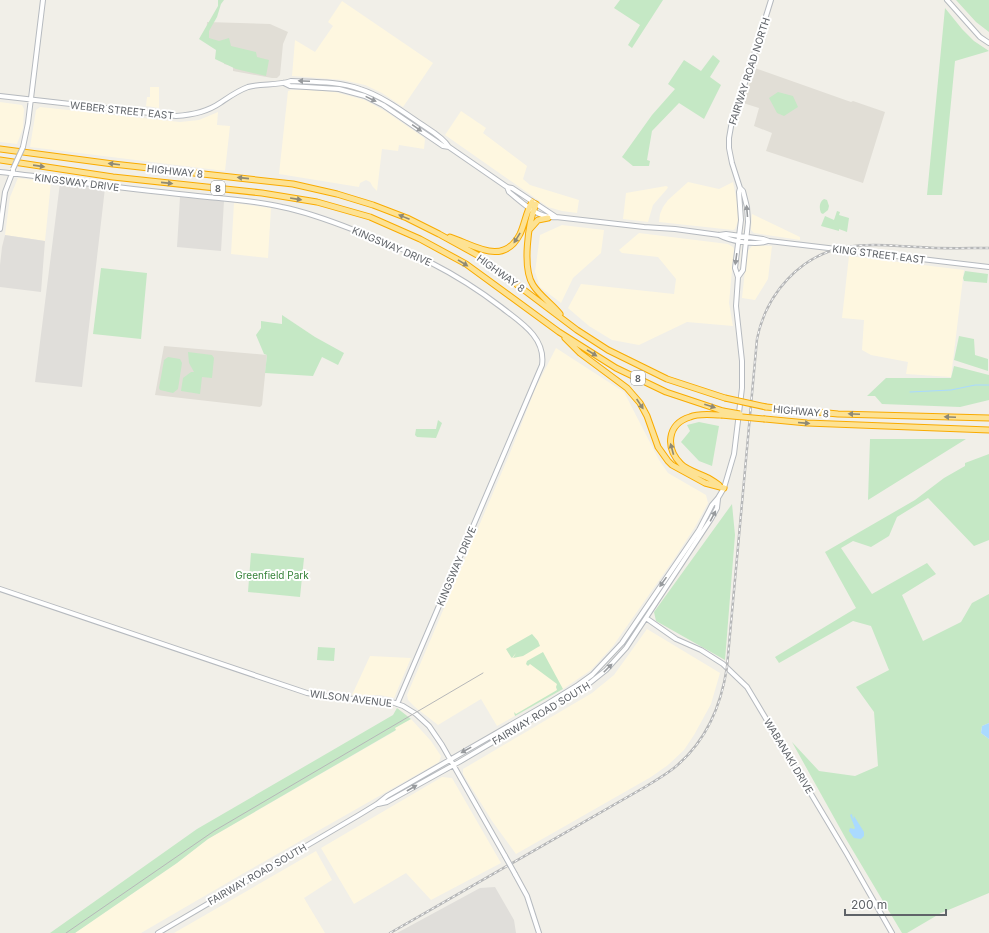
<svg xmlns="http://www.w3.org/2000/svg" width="989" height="933" viewBox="0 0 989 933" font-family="Inter,sans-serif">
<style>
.commercial{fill:#fef7e0}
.industrial{fill:#e0deda}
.education{fill:#e1ded6}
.green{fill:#c5e8c5}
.water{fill:#aadaff}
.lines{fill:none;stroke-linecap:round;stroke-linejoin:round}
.stream{stroke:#aadaff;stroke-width:1}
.secondary-casing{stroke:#b6babf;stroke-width:6}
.highway-casing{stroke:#f9ab00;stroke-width:7}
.secondary{stroke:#fff;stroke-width:4}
.highway{stroke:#fde293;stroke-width:5}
.tram{stroke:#b6b7b8;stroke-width:1}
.rail-casing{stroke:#b6b7b8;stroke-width:2.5}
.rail{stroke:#fff;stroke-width:1;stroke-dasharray:3;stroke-linecap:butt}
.secondary-bridge-casing{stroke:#b6babf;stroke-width:6;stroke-linecap:butt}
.highway-bridge-casing{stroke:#f9ab00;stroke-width:7;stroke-linecap:butt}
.secondary-bridge{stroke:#fff;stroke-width:4}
.highway-bridge{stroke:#fde293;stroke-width:5}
.oneway{fill:#979a9d}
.oneway2{fill:#8e8975}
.labels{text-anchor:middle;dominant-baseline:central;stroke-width:4;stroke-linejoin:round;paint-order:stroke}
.shield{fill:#fff;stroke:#8f9295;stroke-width:1}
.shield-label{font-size:9px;font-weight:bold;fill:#5f6368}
.street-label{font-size:10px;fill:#5f6368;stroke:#fff}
.park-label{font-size:10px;fill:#348238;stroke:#fff}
</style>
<rect width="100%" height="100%" fill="#f1efe8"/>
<!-- commercial -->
<path class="commercial" d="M342,1L433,63L403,107L382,93L365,85L343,80L292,76L295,40L315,52L333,26L328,22Z
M150,87H159V108L146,106L147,97H150Z
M291,90H310L335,92L365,100L385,111L423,137L425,139L424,149L399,145L398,151L382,149L377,191L373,187L370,182L366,180L360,183L359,187L279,174L288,91Z
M0,102L22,105L24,109L23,128L17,144L0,142Z
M40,107L180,122L199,120L218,112L217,125L230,126L225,171L30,147L36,110Z
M461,111L486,128L483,133L527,166L523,179L530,185L579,200L577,213L562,211L548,207L445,135Z
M18,178L51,182L45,241L5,235L10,197Z
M688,182L719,189L733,182L738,207V222L735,229L733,230L659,222L660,214L663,207L668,200Z
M666,186L668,187L667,189L653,205L648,222L623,219L626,193Z
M234,203L271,208L268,258L231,254Z
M752,214L800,237V240L754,233L751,230Z
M562,225L604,230L601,253L573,278L561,303L540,287L535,272L540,235Z
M639,233L728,244L733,247L734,249L729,303L733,326L687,322L639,345L612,340L589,326L568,308L581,284L674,294L676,279L658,257L622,253L619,250Z
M756,245L772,246L768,279L755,300L742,298L747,252L752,246Z
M849,256L964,270L951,377L906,374L908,362L871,355L862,350L864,320L842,318Z
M556,348L624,392L659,460L668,473L706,495L708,503L695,527L674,559L613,646L591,670L563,689L497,726L481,699L438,725L415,707L408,700L407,695L510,453L536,387Z
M647,629L720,673L711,704L694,735L684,750L668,765L651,777L516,854L492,821L463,774V769L592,693L614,675Z
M370,656L411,658L394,698L380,695H352Z
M411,719L431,741L441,756L439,762L244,873L141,933H75L177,863L208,839L383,738L395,731L394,728Z
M442,777L452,778L501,863L431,900L406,873L354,904L321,848Z
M316,851L332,880L304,898L325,933H174Z"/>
<!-- industrial -->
<path class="industrial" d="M60,183L105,188L82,387L35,382Z
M180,197L224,201L221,251L177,247Z
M5,235L45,241L41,292L0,287V265L2,247Z
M495,887L514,920L516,933H397L480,888Z"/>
<!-- education -->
<path class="education" d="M207,22L270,24L288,32L283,44L280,75L277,78H272L233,71V66L224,64L225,44L206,42Z
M755,68L851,102L853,101L885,112L863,183L766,151L772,133L754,126L759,108L743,103Z
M164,346L267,355L262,405L260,407L155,395Z"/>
<!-- green -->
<path class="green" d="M218,0H224L221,4L217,17L209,31V38L219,41L229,38L231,46L256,52L257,57L269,60L266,76L236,69L215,59L216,50L199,39L218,6Z
M620,0H663L632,48L628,45L640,25L614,8Z
M956,0H989V32L976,22Z
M945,8L962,29L974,41L989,51L955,61L942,195H927Z
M713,55L720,61L710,77L721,85L704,119L679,103L652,131L647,160L650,161L649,166H633L622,157L652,115L675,89L668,84L684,60L701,71Z
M778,92L793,96L798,107L784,116L777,113L769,98Z
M824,199L827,200L829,206L828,210L823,214L821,213C819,208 819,202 824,199Z
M837,211L840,212L839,215L849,218L847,232L839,229V231L821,226L825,216L834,220Z
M101,268L147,273L141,339L93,334Z
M965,271L988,274L987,283L964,281L963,278Z
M282,315L315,337L344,353L338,365L322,357L313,376L265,373L267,355L264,354L256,335L261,328V321L282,324Z
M959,336L974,339L975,355L988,359V371L954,360Z
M188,352L212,355L214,358L212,378L202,377L200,394L181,391L183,378L191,372H194L189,363Z
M168,357L180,359L182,363L178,389L173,393L160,390L159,388L164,360Z
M954,366L989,375V400L960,407L882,404L875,396H867L886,378H951Z
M438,420L442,423L436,438L417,437L415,435L416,429H436Z
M699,422L719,426L712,466L699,461L681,442L690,431L687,425Z
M870,439H966L868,500Z
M989,454V540L974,546L928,498L897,517L889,536L871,547L853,541L841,548L872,594L927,563L936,574L902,595L923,641L961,622L972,603L989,594V723L982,726L981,733L989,739V893L941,913L907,933H902L846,839L792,742L819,771L855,776L878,766L874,712L856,687L889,670L871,626L853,621L779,663L775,657L856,608L825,552L915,500L944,478L965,466V463Z
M732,504L735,535L725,660L656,621L654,612Z
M251,553L304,558L300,597L248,592Z
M532,634L538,641L540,646L538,647L535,640L538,647L523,656L513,658L516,653L512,658L511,657L506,649Z
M318,647L335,648L334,661L317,660Z
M543,652L563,689L515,716L514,712L516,714L557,690L556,687L557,684L530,664L528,666L526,664L527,661Z
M397,708L411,719L395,728L396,730L208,839L177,863L75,933H50L197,829L393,715Z"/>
<!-- water -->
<path class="water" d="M989,723V739L981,733L982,726Z
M852,814L853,820L854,816L864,832V836L861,839L854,838L849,831L850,828L854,829L855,828L850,815Z"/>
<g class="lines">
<!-- stream -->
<path class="stream" d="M910,392L951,390L975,385H989"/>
<defs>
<path id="secondary" d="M947,0L980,37L989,43
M284,83L290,86L339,89L365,96L383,105L443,146L449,147L507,187L512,188L556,217
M0,96L176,116C192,115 207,112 220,103C229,97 237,91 248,87C262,83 277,86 291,81C314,82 338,81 360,89C382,96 402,111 421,124C430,130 443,137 449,147
M23,147L28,123L43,0
M0,172C39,176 78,183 117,187C151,191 185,195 219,198C240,200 262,202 282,207C307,212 331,221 354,230C409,250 454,271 501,307C520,322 546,337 542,365L397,704
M507,187L509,192C523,203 538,219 556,217L644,227L675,229L719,235L726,234L763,239L769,241L989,267
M0,229L5,192L13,171
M719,235C730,241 756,246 768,241
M738,277L735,268L741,220L739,192L740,188
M0,589L307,693L337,698L389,701L403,706L416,714L429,726L442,745L505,856
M646,618L676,639L701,650L723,664L747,687L847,854L892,933
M378,804L387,802L459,762L581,690L606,670L626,648L711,519L717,508L718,499
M515,874L527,896L539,933
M158,933L359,815L377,804L387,796L547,704L578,685L592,675L622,643L699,530L712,505L718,498L724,488L734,454L742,388V361L736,306L738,277L743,270L748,222L747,207L743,191L740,188L732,163L729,148V138L732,121L748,74L771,0"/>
<path id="highway" d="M0,149L113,164L293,184L337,194L373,205L407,218L439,234L479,256L577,330L608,350L667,379L725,398
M0,160L113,177L262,193L317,202L370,217L420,239L466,264L559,332L616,368L666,392L723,411
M536,204C528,223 522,268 533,285C540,296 552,304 560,314
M530,229L538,220L548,218
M450,237C474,245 503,267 520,234C525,223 526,212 532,202
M565,338L580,353L627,388L640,403L647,416L658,447L668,461L672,465L705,483L724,488
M766,407L838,414L989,418
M765,419L807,423L989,430
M719,485C715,482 711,479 706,477C698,473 687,470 681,464C665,448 667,424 690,417C699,413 711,415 721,415"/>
</defs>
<!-- secondary casing -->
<use href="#secondary" class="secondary-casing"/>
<!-- highway casing -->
<use href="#highway" class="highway-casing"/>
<!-- secondary -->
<use href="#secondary" class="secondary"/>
<!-- highway -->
<use href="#highway" class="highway"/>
<!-- tram -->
<path class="tram" d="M66,933L214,831L483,673"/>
<defs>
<path id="rail" d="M390,933L645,787C655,781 665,775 674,768C706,742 721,707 727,667L757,339C766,294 800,255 846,247C870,243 895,246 919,247C942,249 966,248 989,248"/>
</defs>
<!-- rail casing -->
<use href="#rail" class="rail-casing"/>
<!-- rail -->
<use href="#rail" class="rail"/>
<defs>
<path id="secondary-bridge" d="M13,169L23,147
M505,856L515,874"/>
<path id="highway-bridge" d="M725,398L766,407
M723,411L740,414
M721,415L765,419"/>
</defs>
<!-- secondary-bridge casing -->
<use href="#secondary-bridge" class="secondary-bridge-casing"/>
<!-- highway-bridge casing -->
<use href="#highway-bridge" class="highway-bridge-casing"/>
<!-- secondary-bridge -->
<use href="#secondary-bridge" class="secondary-bridge"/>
<!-- highway-bridge -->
<use href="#highway-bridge" class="highway-bridge"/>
</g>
<!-- one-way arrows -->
<defs><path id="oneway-solid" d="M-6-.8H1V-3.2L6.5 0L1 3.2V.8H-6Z"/></defs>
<g class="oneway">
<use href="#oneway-solid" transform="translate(304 81) rotate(-178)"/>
<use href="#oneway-solid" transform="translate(371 99) rotate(26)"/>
<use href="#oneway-solid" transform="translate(417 128) rotate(35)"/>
<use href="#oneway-solid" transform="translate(747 211) rotate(-95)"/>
<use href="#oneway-solid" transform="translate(736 259) rotate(98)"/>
<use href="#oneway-solid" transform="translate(713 516) rotate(-62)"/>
<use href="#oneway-solid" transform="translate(663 582) rotate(125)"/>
<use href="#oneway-solid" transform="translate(608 668) rotate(-45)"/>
<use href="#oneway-solid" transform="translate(466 750) rotate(151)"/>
<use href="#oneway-solid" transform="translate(412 788) rotate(-30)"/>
</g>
<g class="oneway2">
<use href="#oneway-solid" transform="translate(114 164) rotate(-173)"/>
<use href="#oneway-solid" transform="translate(39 166) rotate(8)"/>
<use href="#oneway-solid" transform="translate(243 178) rotate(-174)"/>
<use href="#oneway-solid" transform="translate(167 183) rotate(6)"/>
<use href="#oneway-solid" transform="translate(296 199) rotate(9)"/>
<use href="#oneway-solid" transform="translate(404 217) rotate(-158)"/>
<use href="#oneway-solid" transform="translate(517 238) rotate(122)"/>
<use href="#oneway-solid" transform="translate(463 263) rotate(32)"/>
<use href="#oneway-solid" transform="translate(592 353) rotate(32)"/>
<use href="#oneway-solid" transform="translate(640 404) rotate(56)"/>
<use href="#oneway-solid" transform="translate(710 406) rotate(18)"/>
<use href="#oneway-solid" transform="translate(854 414) rotate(-178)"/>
<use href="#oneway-solid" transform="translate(950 417) rotate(-178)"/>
<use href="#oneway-solid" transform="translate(804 423) rotate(5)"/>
<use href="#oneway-solid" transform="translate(672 449) rotate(-105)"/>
</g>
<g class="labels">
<!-- shield labels -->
<g class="shield">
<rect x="211" y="181" width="14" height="14" rx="3"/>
<rect x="631" y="371" width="14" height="14" rx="3"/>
</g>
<g class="shield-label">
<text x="218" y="188">8</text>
<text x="638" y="378">8</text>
</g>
<!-- street labels -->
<g class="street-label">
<text transform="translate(749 71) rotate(-72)">FAIRWAY ROAD NORTH</text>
<text transform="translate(122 110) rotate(6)">WEBER STREET EAST</text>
<text transform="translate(175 171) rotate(6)">HIGHWAY 8</text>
<text transform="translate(77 182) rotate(7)">KINGSWAY DRIVE</text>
<text transform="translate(392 246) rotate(23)">KINGSWAY DRIVE</text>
<text transform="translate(879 254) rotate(7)">KING STREET EAST</text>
<text transform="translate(501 273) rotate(36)">HIGHWAY 8</text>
<text transform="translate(801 411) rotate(5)">HIGHWAY 8</text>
<text transform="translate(456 566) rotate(-67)">KINGSWAY DRIVE</text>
<text transform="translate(351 698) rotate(7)">WILSON AVENUE</text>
<text transform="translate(541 713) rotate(-31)">FAIRWAY ROAD SOUTH</text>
<text transform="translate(789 756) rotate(59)">WABANAKI DRIVE</text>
<text transform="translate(257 874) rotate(-30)">FAIRWAY ROAD SOUTH</text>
</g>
<!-- park labels -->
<g class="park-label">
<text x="272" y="575">Greenfield Park</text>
</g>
</g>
<!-- scale -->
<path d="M845 909v6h101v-6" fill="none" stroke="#5f6368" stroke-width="2"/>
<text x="851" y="909" font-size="12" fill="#5f6368" stroke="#ffffff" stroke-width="3" paint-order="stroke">200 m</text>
</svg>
